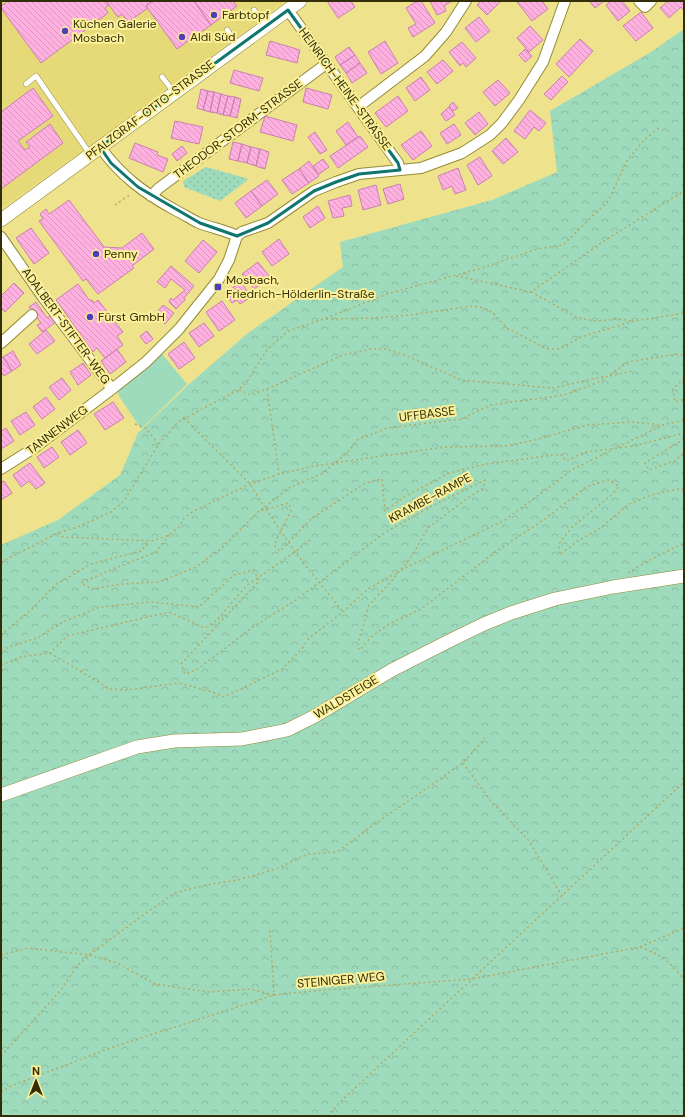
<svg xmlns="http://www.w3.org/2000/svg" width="685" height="1117" viewBox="0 0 685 1117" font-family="'DM Sans',sans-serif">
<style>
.built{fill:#e5d978}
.green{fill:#9edbbc}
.forest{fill:url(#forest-crowns)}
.park{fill:url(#park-dots)}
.building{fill:url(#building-back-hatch);stroke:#ca80ae}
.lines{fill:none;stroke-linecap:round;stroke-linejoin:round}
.service-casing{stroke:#958b32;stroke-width:6}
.minor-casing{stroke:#958b32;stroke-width:12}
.tertiary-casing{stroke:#958b32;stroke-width:14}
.path{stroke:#b3aa63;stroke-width:1.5;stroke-dasharray:2 3;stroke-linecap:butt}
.service{stroke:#fff;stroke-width:5}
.minor{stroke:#fff;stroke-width:10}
.tertiary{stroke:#fff;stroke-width:13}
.marked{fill:none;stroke:#0f766e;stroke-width:3;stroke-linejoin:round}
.poi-dot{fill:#4e3fb6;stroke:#fbf099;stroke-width:1.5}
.labels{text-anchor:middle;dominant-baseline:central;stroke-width:4;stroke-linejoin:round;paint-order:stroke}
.poi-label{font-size:12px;fill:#322e08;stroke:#fbf099;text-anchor:start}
.street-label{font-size:12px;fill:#322e08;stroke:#fbf099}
</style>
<defs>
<pattern id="forest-crowns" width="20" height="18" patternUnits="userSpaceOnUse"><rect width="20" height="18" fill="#9edbbc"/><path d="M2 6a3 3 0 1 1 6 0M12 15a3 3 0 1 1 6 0" fill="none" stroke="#89bca0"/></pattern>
<pattern id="park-dots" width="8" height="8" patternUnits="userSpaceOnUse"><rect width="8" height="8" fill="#9edbbc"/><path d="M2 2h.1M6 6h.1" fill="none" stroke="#89bca0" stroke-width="1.8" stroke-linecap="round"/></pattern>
<pattern id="building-back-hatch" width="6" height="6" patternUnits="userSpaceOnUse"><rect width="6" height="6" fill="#feb0e0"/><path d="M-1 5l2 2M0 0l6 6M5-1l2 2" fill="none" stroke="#da98bf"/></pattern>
</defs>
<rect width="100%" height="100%" fill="#eee38c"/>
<!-- built -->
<path class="built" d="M1,1H286L91,145L1,209Z"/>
<!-- green -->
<path class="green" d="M162,354L187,384L141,429L119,396L118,391Z"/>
<!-- forest -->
<path class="forest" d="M684,29V1116H1V545L58,520L120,475L138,433L188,385L248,333L343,267L340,242L492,200L557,172L550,111L651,52Z"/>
<!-- park -->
<path class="park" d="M206,167L249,179L220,201L184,187L183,181Z"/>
<!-- building -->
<path class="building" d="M8,1H106L109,5L105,8L108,13L41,63L1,8V6Z
M106,1H153L146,6L148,8L128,22L122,14L118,17Z
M153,1H194L211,25L177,49L146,6Z
M194,1H233L237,6L211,25Z
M327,1H351L355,7L338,18Z
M417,1H421L435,23L413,37L408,28L416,24L406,8Z
M430,1H452L444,6L446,11L437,15Z
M481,1H498L500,2L487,15L477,5Z
M518,1H542L548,9L532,21L517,2Z
M589,1H604L595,8Z
M611,1H622L630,11L618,21L606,5Z
M668,1H684V11L681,7L669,18L660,8Z
M641,12L653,28L636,41L623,26Z
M479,17L490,31L476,42L465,28Z
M530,26L543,40L529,52L517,38Z
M580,39L593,51L569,77L556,64Z
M270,41L300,50L297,63L266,55Z
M385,41L398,63L381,74L368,52Z
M462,42L476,58L466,67L463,63L460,66L449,52Z
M349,47L355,55L340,65L335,57Z
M525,49L532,56L525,62L519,55Z
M355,55L360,63L346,73L340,65Z
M443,60L453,71L437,84L427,72Z
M360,63L367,73L352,83L346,73Z
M234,70L263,78L259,91L230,83Z
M562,76L568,82L551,100L544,94Z
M421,77L430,90L415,101L406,88Z
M498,80L510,93L495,106L483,92Z
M33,88L53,116L18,141L25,150L30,147L26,142L50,124L63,143L1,189V112Z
M306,88L332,95L328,109L303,102Z
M201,89L208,91L203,110L197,108Z
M208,91L214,92L210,112L203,110Z
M214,92L221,94L217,113L210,112Z
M221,94L228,96L223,115L217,113Z
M228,96L235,97L230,116L223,115Z
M398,96L408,111L386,127L375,113Z
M235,97L241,99L237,118L230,116Z
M453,102L458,108L453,111L449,106Z
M449,107L455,115L446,121L441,114Z
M530,110L546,123L539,131L534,127L525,139L514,131Z
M479,112L488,124L475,135L465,123Z
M265,116L297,125L293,141L260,132Z
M175,121L203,127L199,144L171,138Z
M348,122L358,137L346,145L336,131Z
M454,124L461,135L447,144L440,133Z
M421,131L432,146L413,160L401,145Z
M315,132L327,150L320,154L308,137Z
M360,136L368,147L338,168L330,156Z
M506,138L518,152L503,164L492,151Z
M233,142L242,144L238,161L229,159Z
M135,143L158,152L157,155L168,159L163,172L129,158Z
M242,144L251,147L247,163L238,161Z
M182,146L187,153L177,161L172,154Z
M251,147L260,149L256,166L247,163Z
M260,149L269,152L265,169L256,166Z
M480,157L492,176L478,185L467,165Z
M323,159L329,167L319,174L313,166Z
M309,161L319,176L309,183L299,169Z
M458,168L466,190L455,194L452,186L443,190L438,176Z
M299,169L309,183L292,194L282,180Z
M267,180L278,194L262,206L251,191Z
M400,184L404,199L388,204L383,189Z
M376,185L381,205L363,210L358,190Z
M251,191L262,206L246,218L235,203Z
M350,195L352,206L342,208L344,216L333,218L328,201Z
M69,200L104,247L122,248L142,233L154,249L132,266L134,268L98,294L86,279L83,281L39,221L43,219L40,214L46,209L49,214Z
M318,206L325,218L310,228L303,217Z
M31,228L49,253L34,264L16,238Z
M279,239L289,254L272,266L262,252Z
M203,240L217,252L199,273L185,261Z
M258,262L270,277L254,289L242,274Z
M171,266L194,286L184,298L185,300L176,309L169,302L171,298L173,300L185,290L171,279L165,288L157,282Z
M241,282L251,297L240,304L237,300L232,303L225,293Z
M14,283L24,293L5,312L1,308V296Z
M78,284L89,300H92L94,303L98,300L123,332L117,336L123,345L105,358L97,348L93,352L56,300Z
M222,301L235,320L219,331L206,312Z
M36,302L47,318L51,315L56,322L42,332L37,325L41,323L29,307Z
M163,305L174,313L165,324L155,315Z
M204,323L214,336L199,347L189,333Z
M46,330L55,341L37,354L29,344Z
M147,331L153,339L146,344L140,336Z
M184,342L195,358L179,369L168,354Z
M117,349L126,362L110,374L101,361Z
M13,351L21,365L12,371L3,357Z
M3,357L12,371L4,376L1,372V358Z
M83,363L91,375L78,385L70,372Z
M62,378L71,390L59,400L49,387Z
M46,397L55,409L42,419L33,407Z
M113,402L124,418L105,430L94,414Z
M26,412L35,425L20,435L11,421Z
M6,428L14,441L1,449V431Z
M78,430L87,443L70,455L61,442Z
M52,447L59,457L44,468L37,457Z
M30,463L45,483L36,489L29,481L21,487L13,475Z
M4,481L12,493L1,500V482Z"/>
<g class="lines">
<defs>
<path id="service" d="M254,10L265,25
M227,30L238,46
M162,77L174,92
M26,84L36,76L90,154"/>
<path id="minor" d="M639,1L645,7L651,1
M288,10L398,163L400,170
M358,107L425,56L446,32L466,1
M100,147C121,176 144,193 175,210C183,214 191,219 199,223C212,228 225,230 237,236
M151,196L159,188L326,64
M237,236L242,232L268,223L314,191L336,182L359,174L421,168L462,153L490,135L502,123L519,100L543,62L565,1
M1,237L42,296L112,389
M1,343L32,315
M1,469L34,448L112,389L146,362L179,329L219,279L229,260L237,236"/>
<path id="tertiary" d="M1,220L300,1
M1,795L137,747L174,741L242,739L287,730L315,716L392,670L453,639L484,624L511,613L555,599L613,587L684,576"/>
</defs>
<!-- service casing -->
<use href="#service" class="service-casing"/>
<!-- minor casing -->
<use href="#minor" class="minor-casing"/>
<!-- tertiary casing -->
<use href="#tertiary" class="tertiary-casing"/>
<!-- path -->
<path class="path" d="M115,205L131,194
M456,276L531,292L607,239L684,191
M531,292L578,318L596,321L618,319L632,321
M326,319L374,318L410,315L473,306L484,308L493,313L507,328L547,349H559L581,337L634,321L684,313
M610,376L633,371
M684,378L673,389L675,402L684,399
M267,389L279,474
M239,390L251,395L267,389L343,355L372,349H386L407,356L461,380L553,388L606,376
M184,418L250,484L264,506
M135,424L146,428L158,444
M684,439L645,463L649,470L674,461L684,453
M618,447L663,425
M266,509L295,552L343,612
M261,510L289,488L323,473L348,452L357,440L387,428L462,419L490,405L564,395L599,382L628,362L677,354L684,355
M58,533L63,537L152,541L169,535L180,526L184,518L194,511L250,484L279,474L314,466L445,447L505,446L535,440L587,425L632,422L663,425L684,420
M169,535L156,552L113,569L81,583L92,589L123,584L159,582L196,567L222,548L259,511L289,503L291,511L274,545L280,551L311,519L365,483L382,479L385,511L404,497L449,473L486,464L561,454L566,461L585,452L634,446L684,433
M1,562L58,533L78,527L111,512L124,501L158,445L178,422L238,390L246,383L267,350L288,331L324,319L390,293L482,268L537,249L563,245L608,201L627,161L644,140L660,127
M401,570L505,520L572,470L614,449
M628,573L646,562L684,543
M1,635L34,607L55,585L91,564L141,551L149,541
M1,650L39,637L63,622L100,607L152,602L199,607L234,575L254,570L259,581L181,664L185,674L198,669L253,627L296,600L386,532L432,506L485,480L483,488L465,500L428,528L412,556L388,585L369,605L357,647L360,650L371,637L389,624L421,609L494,553L545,519L586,487L608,480L619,486L613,494L572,527L559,544L560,555L576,542L602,527L629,504L651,495L684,488
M50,653L110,689L127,690L179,683L212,692L224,697L282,669L302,649L309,638L343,612L368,589L398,572
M1,665L21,657L50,653L67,636L169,612L205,628L217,620L246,586L295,552L312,538
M463,763L490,800L529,841L562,896
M640,947L684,928
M1,955L28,948L89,955L117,963L155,984L209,992L250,989L274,995L270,930
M1,1056L61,990L77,966L89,955L153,908L175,893L206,885L238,880L276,869L308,854L337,852L372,826L463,763L485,738
M1,1092L11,1086L113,1047L274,995L324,990L472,979L640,947C663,956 669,960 684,980
M327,1116L340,1102L684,782"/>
<!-- service -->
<use href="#service" class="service"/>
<!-- minor -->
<use href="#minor" class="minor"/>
<!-- tertiary -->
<use href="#tertiary" class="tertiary"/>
</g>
<!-- marked area -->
<path class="marked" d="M288,10L398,163L400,170L359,174L336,182L314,191L268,223L237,236L200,223L138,187L111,163L100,147Z"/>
<!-- markers -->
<g class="poi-dot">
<circle cx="214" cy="15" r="4"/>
<circle cx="65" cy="31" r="4"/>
<circle cx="182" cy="37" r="4"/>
<circle cx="96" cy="254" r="4"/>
<rect x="214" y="283" width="8" height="8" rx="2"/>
<circle cx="90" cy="317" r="4"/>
</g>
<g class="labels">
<!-- poi labels -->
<g class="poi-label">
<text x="222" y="15">Farbtopf</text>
<text x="73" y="24">Küchen Galerie<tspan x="73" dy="14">Mosbach</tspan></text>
<text x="190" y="37">Aldi Süd</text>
<text x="104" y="254">Penny</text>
<text x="226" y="280">Mosbach,<tspan x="226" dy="14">Friedrich-Hölderlin-Straße</tspan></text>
<text x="98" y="317">Fürst GmbH</text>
</g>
<!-- street labels -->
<g class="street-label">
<text transform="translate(345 89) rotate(54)">HEINRICH-HEINE-STRASSE</text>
<text transform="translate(150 110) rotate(-37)">PFALZGRAF-OTTO-STRASSE</text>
<text transform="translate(238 129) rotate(-37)">THEODOR-STORM-STRASSE</text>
<text transform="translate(66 326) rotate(54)">ADALBERT-STIFTER-WEG</text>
<text transform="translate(427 414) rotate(-7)">UFFBASSE</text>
<text transform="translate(57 430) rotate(-37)">TANNENWEG</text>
<text transform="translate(430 498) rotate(-28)">KRAMBE-RAMPE</text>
<text transform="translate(346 697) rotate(-31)">WALDSTEIGE</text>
<text transform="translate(341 980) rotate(-5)">STEINIGER WEG</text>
</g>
</g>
<!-- border -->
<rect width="685" height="1117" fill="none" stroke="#322e08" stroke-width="4"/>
<!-- north arrow -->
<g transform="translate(36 1081)" stroke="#fbf099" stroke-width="3" paint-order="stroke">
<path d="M0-3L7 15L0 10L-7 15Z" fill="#322e08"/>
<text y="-6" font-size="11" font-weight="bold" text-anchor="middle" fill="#322e08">N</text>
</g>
</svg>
